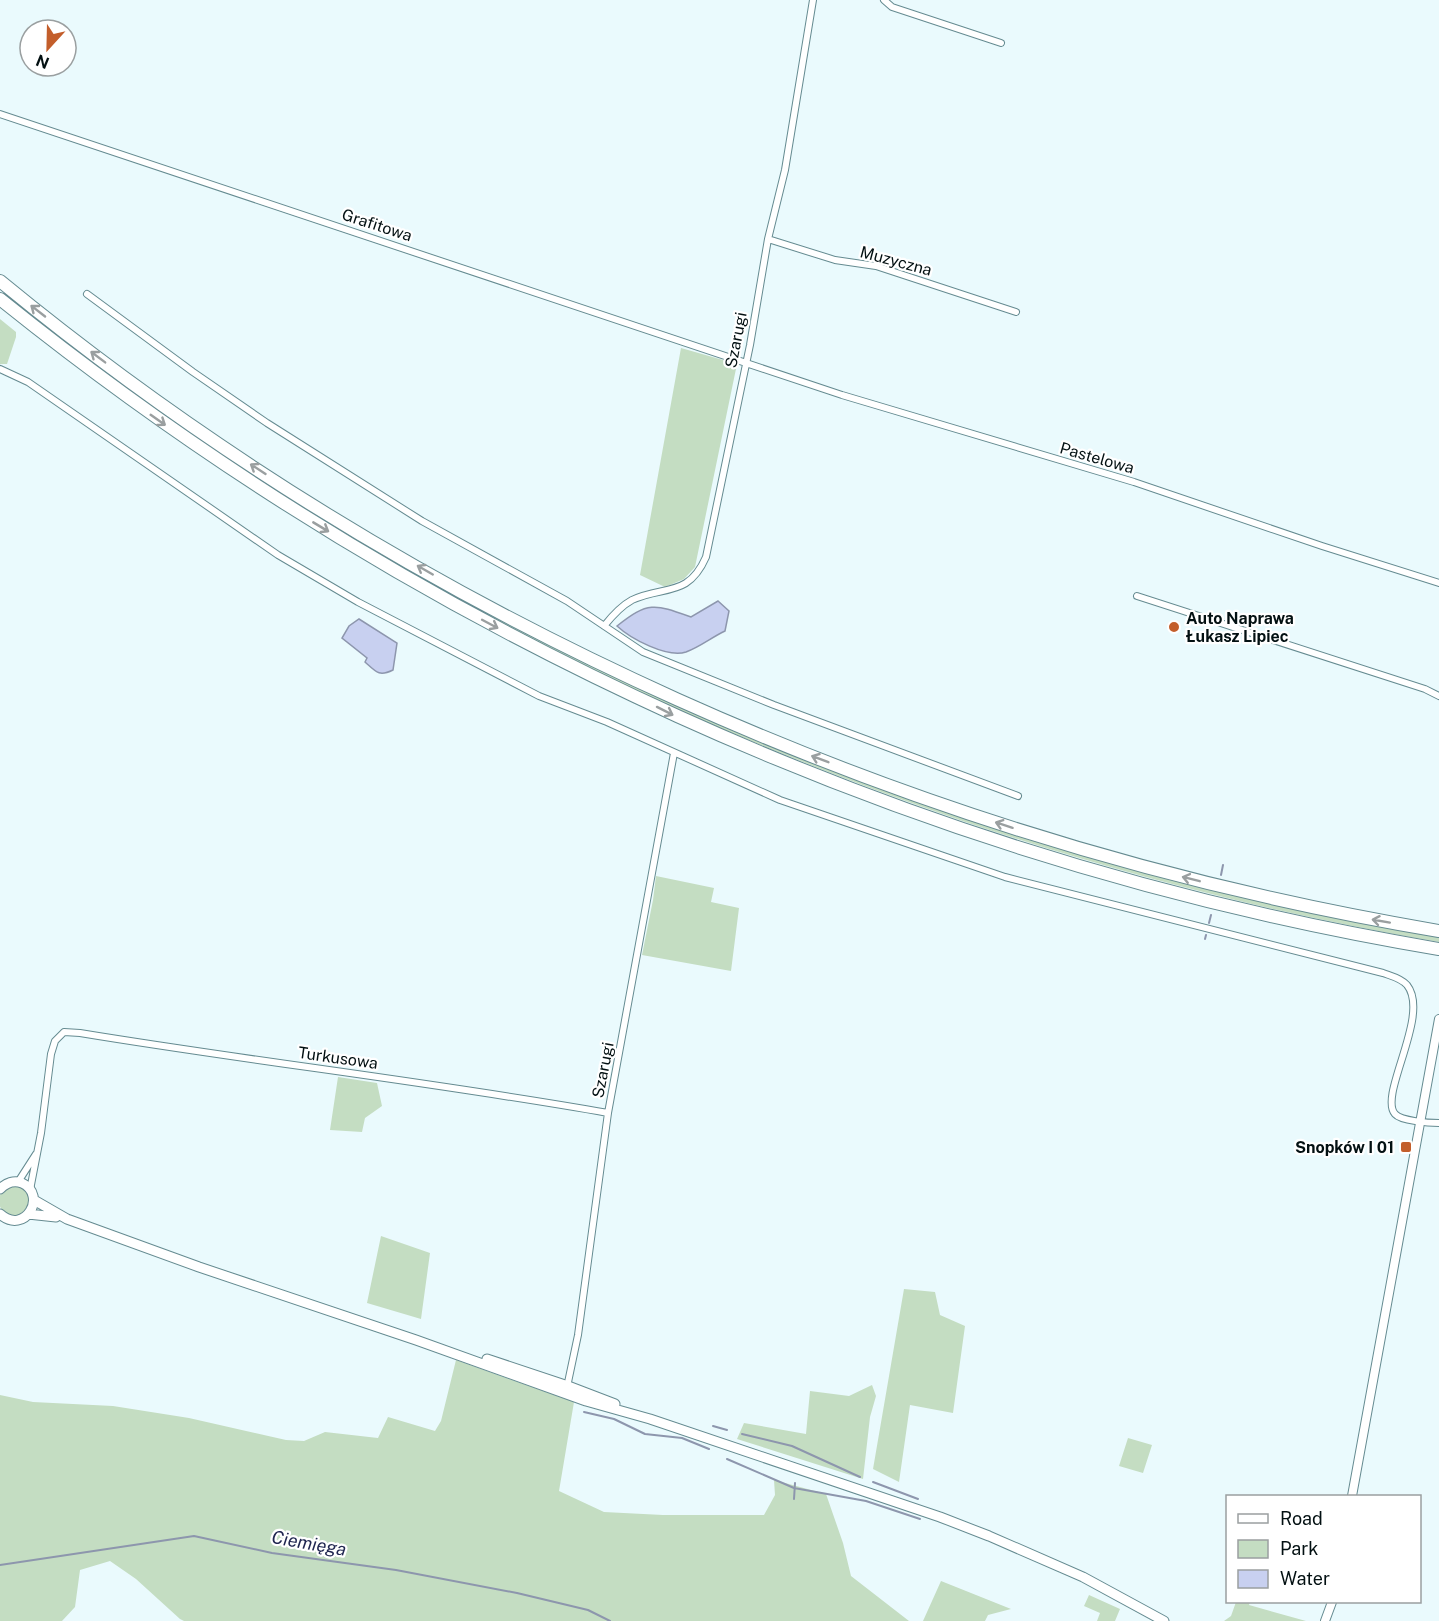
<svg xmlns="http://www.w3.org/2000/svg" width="1439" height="1621" viewBox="0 0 1439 1621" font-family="'Public Sans',sans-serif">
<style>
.green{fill:#c4ddc2}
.water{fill:#c8d0f0;stroke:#8d96ad;stroke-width:1.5}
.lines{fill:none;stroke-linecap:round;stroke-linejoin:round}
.stream{stroke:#8d96ad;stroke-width:2}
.minor-casing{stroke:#658b91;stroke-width:8}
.tertiary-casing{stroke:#658b91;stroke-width:10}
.secondary-casing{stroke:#658b91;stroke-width:11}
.motorway-casing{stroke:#658b91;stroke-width:14}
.minor{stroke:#fff;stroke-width:6}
.tertiary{stroke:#fff;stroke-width:8}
.secondary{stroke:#fff;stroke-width:9}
.motorway{stroke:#fff;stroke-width:12}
.oneway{stroke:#9a9fa0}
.poi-dot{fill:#c35e2b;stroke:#fff;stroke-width:2}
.labels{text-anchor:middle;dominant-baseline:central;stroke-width:4.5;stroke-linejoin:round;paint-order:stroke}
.street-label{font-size:16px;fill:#031012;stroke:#fff}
.poi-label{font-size:16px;font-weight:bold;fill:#031012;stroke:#fff;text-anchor:start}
.water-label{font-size:18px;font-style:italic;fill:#202650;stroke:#fff}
</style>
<rect width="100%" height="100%" fill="#eafafd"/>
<!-- green -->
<path class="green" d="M0,319L16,332V337L7,364H0Z
M681,348L737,364L695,567L684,579L665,587L640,575Z
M227,454L292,497L675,703L1091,856L1168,878L1371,924L1439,936V942C1206,902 984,837 766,747C695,718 624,688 555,652C504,626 453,599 404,570C343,535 284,496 224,459Z
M656,876L714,888L711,902L739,908L731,971L642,955L653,900Z
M338,1077L377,1083L382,1106L365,1118L362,1132L330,1130Z
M-1 1201a15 15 0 1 1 30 0a15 15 0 1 1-30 0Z
M381,1236L430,1253L421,1319L367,1303Z
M904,1289L935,1292L940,1315L965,1326L953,1413L910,1405L899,1482L873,1469Z
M456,1360L574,1402L559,1491L604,1512L663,1515H764L775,1495L774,1480L826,1494L843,1543L851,1576L909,1621H184L180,1619L136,1579L110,1561L80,1570L75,1607L62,1621H0V1395L33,1402L113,1406L189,1418L286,1440L304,1441L325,1432L378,1438L388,1417L435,1431L441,1421Z
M872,1385L876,1396L870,1417L863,1479L737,1439L744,1423L806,1434L810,1391L849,1396Z
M1128,1438L1152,1445L1143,1473L1119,1466Z
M941,1581L1011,1609L988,1615L985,1621H923Z
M1089,1595L1120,1609L1115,1621H1097L1100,1613L1084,1606Z
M1236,1602H1250L1249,1605L1306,1621H1224L1231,1616Z"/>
<!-- water -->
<path class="water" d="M718,601L729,611L725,631C712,637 700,647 686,652C667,658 631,639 617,626C648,601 655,604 691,617Z
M359,619L397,643L393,670C379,677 376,672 365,662L367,658L342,638L349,626Z"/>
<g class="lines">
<!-- stream -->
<path class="stream" d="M1221,875L1223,865
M1209,923L1211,915
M1205,939L1206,935
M584,1412L614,1419L645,1434L682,1438L709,1449
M713,1426L727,1430
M742,1434L792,1446L860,1477
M727,1459L794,1488L866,1501L920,1519
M873,1482L918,1499
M794,1499L795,1483
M0,1565L194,1536L272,1553L396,1570L517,1593L588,1610L610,1621"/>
<defs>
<path id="minor" d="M884,0L892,7L1001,43
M0,114L842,395L1134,482L1322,546L1439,583
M768,239L835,260L876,266L1016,312
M87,294L193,372L267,423L422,521L567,601L643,652L774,705L1018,796
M0,369L28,382L278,555L358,602L539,696L607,722L780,800L1005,877L1383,973C1391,976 1401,978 1407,985C1431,1015 1378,1095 1395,1114C1401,1121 1429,1123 1439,1123
M1137,596L1425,689L1439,696
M604,626C612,616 621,606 632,600C664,585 688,598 706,557L750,345L768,239L785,170L813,0
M18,1182L36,1154
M30,1190L41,1133L51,1054L55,1041L64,1032L80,1033C256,1062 433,1082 608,1113
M567,1387L578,1335L608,1113L674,753"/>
<path id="tertiary" d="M1352,1496L1439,1019
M1325,1621L1332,1602"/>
<path id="secondary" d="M0,1189C6,1183 14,1180 22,1183C48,1195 25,1236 0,1214
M34,1200L67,1219L199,1267L416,1340L586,1401L650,1419L940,1517L989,1536L1083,1577L1164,1621
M28,1214L56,1217
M487,1359L568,1386L615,1404"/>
<path id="motorway" d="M0,281C410,618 916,843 1439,931
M0,299C415,633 913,861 1439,949"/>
</defs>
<!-- minor casing -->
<use href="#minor" class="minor-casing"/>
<!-- tertiary casing -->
<use href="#tertiary" class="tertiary-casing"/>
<!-- secondary casing -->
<use href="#secondary" class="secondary-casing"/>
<!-- motorway casing -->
<use href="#motorway" class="motorway-casing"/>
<!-- minor -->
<use href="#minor" class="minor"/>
<!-- tertiary -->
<use href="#tertiary" class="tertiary"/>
<!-- secondary -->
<use href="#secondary" class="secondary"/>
<!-- motorway -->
<use href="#motorway" class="motorway"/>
</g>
<!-- one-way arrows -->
<defs><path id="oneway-shaft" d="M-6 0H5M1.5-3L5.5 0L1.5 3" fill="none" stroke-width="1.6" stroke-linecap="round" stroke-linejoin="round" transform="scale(1.5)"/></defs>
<g class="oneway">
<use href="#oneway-shaft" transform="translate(38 311) rotate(-142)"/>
<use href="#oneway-shaft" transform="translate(98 357) rotate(-143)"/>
<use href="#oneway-shaft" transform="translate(158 420) rotate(35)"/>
<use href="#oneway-shaft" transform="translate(258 469) rotate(-147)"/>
<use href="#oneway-shaft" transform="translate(321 527) rotate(31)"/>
<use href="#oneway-shaft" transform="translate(425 570) rotate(-150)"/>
<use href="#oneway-shaft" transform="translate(490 624) rotate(28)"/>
<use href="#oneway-shaft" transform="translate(665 711) rotate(27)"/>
<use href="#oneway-shaft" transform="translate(820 759) rotate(-159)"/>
<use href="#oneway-shaft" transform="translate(1004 825) rotate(-162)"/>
<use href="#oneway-shaft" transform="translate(1191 879) rotate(-166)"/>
<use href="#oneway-shaft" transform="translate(1381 921) rotate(-170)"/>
</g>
<!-- markers -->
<g class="poi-dot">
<circle cx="1174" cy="627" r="6"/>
<rect x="1400" y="1141" width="12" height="12" rx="3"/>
</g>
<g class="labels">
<!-- street labels -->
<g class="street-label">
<text transform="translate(377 225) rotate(18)">Grafitowa</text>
<text transform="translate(896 261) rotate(15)">Muzyczna</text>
<text transform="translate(736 340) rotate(-79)">Szarugi</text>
<text transform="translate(1097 458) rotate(16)">Pastelowa</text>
<text transform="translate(338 1058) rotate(8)">Turkusowa</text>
<text transform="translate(603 1070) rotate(-79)">Szarugi</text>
</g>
<!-- poi labels -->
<g class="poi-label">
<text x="1186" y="618">Auto Naprawa<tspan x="1186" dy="18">Łukasz Lipiec</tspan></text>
<text x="1394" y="1147" text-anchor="end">Snopków I 01</text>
</g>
<!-- water labels -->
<g class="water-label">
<text transform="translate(309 1543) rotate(10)">Ciemięga</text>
</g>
</g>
<!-- legend -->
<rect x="1226" y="1495" width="195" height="108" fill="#ffffff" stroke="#9a9fa0" stroke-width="1.5"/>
<rect x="1238" y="1514" width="30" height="9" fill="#ffffff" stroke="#9a9fa0" stroke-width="1.5"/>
<text x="1280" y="1525" font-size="18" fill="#031012">Road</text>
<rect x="1238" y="1540" width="30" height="18" fill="#c4ddc2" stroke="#9a9fa0" stroke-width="1.5"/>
<text x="1280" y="1555" font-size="18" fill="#031012">Park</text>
<rect x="1238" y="1570" width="30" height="18" fill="#c8d0f0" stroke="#9a9fa0" stroke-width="1.5"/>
<text x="1280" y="1585" font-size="18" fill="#031012">Water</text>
<!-- north arrow -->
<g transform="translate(48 48) rotate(202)"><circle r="28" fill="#ffffff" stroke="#9a9fa0" stroke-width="1.5"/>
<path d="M0-4.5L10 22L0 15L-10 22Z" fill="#c35e2b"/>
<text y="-9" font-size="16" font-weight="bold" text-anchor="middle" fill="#031012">N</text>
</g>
</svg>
